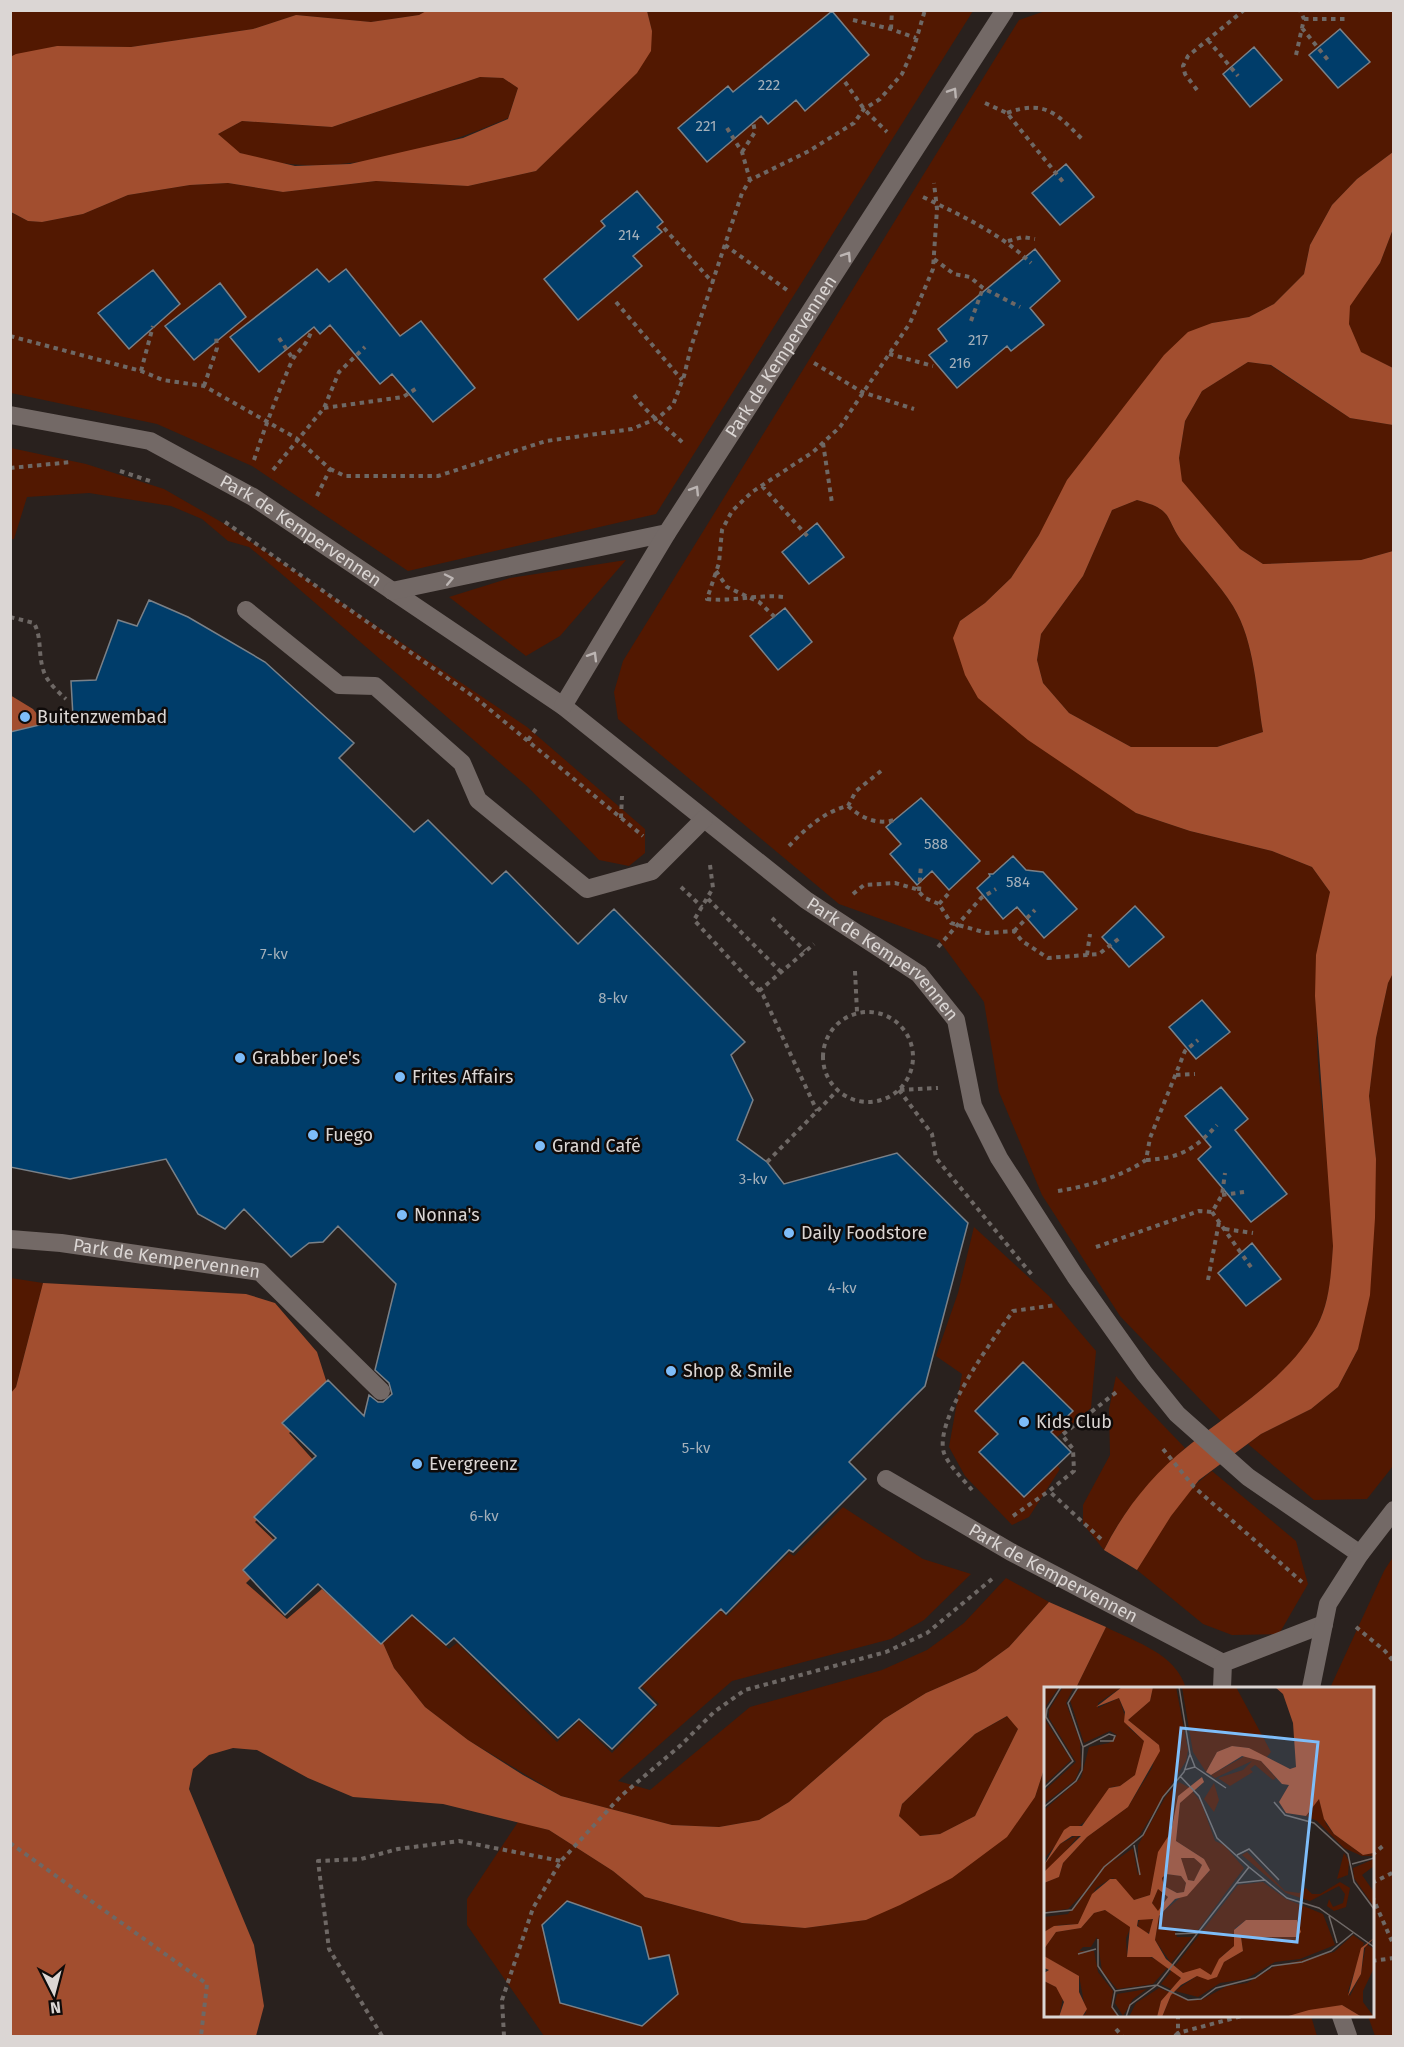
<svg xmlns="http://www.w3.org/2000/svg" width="1404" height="2047" viewBox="0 0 1404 2047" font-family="'Fira Sans',sans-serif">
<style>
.green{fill:#521801}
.water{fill:#a24e2f;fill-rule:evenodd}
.building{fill:#003d6a;stroke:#7a8188;stroke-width:1.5}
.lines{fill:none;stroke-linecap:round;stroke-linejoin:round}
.path{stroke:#6e6865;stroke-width:4;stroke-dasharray:4.5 4.5;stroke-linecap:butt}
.minor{stroke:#736966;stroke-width:18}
.oneway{stroke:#bcb5b3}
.poi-dot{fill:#7ebdf9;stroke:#0f0b0a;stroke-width:2}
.labels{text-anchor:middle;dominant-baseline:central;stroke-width:5;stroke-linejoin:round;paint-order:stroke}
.number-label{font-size:15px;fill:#a4b0ba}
.street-label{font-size:18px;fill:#dbd6d4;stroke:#0f0b0a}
.poi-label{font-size:18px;fill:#dbd6d4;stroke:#0f0b0a;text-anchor:start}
.inset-road{fill:none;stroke:#706967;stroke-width:1.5}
.view{fill:#7ebdf9;fill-opacity:0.15;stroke:#7ebdf9;stroke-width:3}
.inset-edge{fill:none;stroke:#dbd6d4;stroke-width:3}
</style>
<rect width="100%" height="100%" fill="#29211e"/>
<!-- green -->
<path class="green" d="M1048,10L1393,11V152L1357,179L1332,205L1310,245L1304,274L1274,304L1249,317L1212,323L1039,535L1011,578L985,603L960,621L1136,813L1190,831L1272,851L1312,867L1330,892C1326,940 1316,989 1317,1037C1317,1115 1353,1257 1317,1326C1295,1368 1257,1393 1221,1421L1120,1316L1042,1195L999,1092L984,1002L939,940L839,904L618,719L614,692L623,661L1019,20Z
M11,11H428L419,15L371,22L296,15L253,29L131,47L57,46L11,57Z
M647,11H973L656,514L408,571L252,466L157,424L11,393L10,212L28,221L42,222L83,214L128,195L190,185L228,183L283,192L376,181L468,186L536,171L600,107L652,31Z
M480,77L503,78L518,88L508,118C432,152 324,182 243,154C234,151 225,140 218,134L242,121L332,127Z
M1393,229V368L1360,352L1349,324V306L1380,263Z
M1248,362L1270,365L1350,418L1393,425V551L1361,560L1263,564L1240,549L1181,481L1179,458L1185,421L1202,391Z
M11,448L86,464L164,489L223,523L527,727L645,829V853L629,866L599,860L528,787L277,570L249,547L228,541L202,519L171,506L89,493L27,497L14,539H11Z
M1137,500C1176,510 1164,519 1184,544C1200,564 1219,584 1233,606C1255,642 1256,691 1263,732L1217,747H1131L1069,713L1043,683L1037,660L1041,634L1083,576L1112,510Z
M626,560L560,636L526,656L449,597L510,578Z
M1393,971V1466L1367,1499L1314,1500L1248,1444L1261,1434L1311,1409L1338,1387L1358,1349L1376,1159L1369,1096L1376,1038L1388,983Z
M974,1227L1049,1296L1096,1351L1091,1408L1043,1449L1060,1469L1029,1517L1012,1525L965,1476L949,1447L962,1374L936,1356L958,1293Z
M11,1278L43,1283L16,1387L11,1394Z
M1116,1376L1185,1448C1152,1480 1125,1507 1104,1550L1083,1524V1505L1110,1455L1109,1409Z
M1212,1471L1296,1541L1308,1584L1279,1634L1232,1635L1203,1624L1137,1570C1158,1536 1179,1495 1212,1471Z
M843,1507L923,1559L971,1574L924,1620L891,1639L732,1681L618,1781L650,1790L750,1707L882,1670L927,1650L964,1623L1006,1578L1049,1602L1009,1647L976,1671L926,1693L884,1719L789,1802L759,1820L719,1827L672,1825L561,1796L468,1740L425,1707L394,1668L383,1643L412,1616L449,1649L457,1643L557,1742L579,1721L612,1753L659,1704L629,1673L643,1660L658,1672L682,1648L668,1633L716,1607L727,1616L789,1553L794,1556Z
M1393,1557L1394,2036H1375L1368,2016H1372V1688H1330L1384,1571Z
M1106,1627C1137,1643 1175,1653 1186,1688H1076Z
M1008,1716L1018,1729L975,1816L940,1834L919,1836L899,1816L902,1804L975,1734Z
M1045,1766L1046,2016H1311L1317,2036H544L467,1925V1899L518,1822L549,1830L613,1871L645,1897L742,1923L805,1928L866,1920L1035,1797Z"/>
<!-- water -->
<path class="water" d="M428,10L647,11L652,31L651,51L637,73L536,171L468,186L376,181L283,192L228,183L190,185L128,195L83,214L42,222L28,221L11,212L10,57L16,54L57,46L131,47L253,29L296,15L371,22L419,15ZM480,77L503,78L518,88L508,119L463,138L350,164L295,166L240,153L218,134L242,121L332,127Z
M1393,152V229L1380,263L1350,306L1349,324L1361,352L1393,368V425L1350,418L1271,365L1248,362L1202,391L1185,421L1179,458L1182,481L1240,549L1263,564L1361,560L1393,551L1394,971L1388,983L1376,1038L1369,1096L1376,1159L1375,1218L1370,1295L1358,1349L1338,1387L1311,1409L1261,1434L1199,1480L1171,1516L1137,1570L1104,1550C1124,1510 1152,1475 1187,1447C1233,1409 1287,1380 1317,1326C1330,1302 1331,1273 1333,1246L1315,996L1316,955L1330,892L1312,867L1272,851L1190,831L1136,813L1028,740L978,698L965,675L953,638L960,621L985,603L1011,578L1039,535L1067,480L1164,355L1188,332L1212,323L1249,317L1274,304L1304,274L1310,245L1332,205L1357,179ZM1137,500C1176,510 1164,519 1184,544C1200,564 1219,584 1233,606C1255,642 1256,691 1263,732L1217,747H1131L1069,713L1043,683L1037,660L1041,634L1083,576L1112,510Z
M10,695L33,709L45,724L11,732Z
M43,1283L246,1294L275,1303L317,1352L331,1396L289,1433L315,1462L255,1522L282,1548L246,1583L287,1619L322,1589L383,1643L394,1668L425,1707L468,1740L523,1775L561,1796L672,1825L719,1827L759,1820L789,1802L884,1719L926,1693L976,1671L1009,1647L1049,1602L1106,1627L1076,1688H1046L1045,1766L1035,1797L1007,1837L952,1878L900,1905L866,1920L805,1928L742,1923L645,1897L613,1871L549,1830L443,1804L353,1797L308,1778L257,1750L233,1748L209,1755L193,1769L189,1789L254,1945L264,2006L256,2036H11L10,1394L16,1387ZM1007,1716L1018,1729L975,1816L940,1834L920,1836L899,1816L902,1804L975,1734Z"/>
<!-- building -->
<path class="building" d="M832,11L869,55L805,111L796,100L768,124L761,116L707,162L678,128L728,86L733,92Z
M1340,29L1370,62L1338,88L1309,55Z
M1254,47L1282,80L1250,107L1223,74Z
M1066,164L1094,197L1060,225L1032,193Z
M637,191L663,222L657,227L662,232L633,256L642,266L578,320L544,279L605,226L601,221Z
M1035,249L1060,281L1030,308L1044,325L1011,351L1007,346L957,388L929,355L947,341L938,329Z
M317,269L329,282L346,269L400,336L421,321L475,388L433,422L392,374L380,384L330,325L320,334L314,327L259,372L230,337Z
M153,270L180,304L129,349L98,313Z
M220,283L246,317L194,360L165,326Z
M817,523L844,557L809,584L782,552Z
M149,600L188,617L265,662L354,743L339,758L414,832L428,820L492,884L506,871L578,944L614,909L745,1042L731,1055L753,1100L737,1140L767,1162L784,1184L897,1153L968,1223L925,1386L849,1462L866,1479L793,1552L789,1550L726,1614L721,1609L639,1688L656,1705L612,1749L579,1719L558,1738L454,1638L446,1645L412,1615L381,1644L318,1584L285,1615L243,1570L276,1538L254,1517L316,1456L282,1423L328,1380L364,1416L369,1395L378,1402H383L392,1394L389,1383L375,1370L396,1284L338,1226L323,1242L309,1243L291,1257L244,1209L225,1229L198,1214L166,1159L70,1179L10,1167V732L73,717L71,681L96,680L118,620L137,626Z
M785,608L812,642L778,670L750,636Z
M921,798L980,861L949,890L932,871L917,885L890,854L901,844L886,827Z
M1013,856L1026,870L1043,872L1077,909L1044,938L1017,907L1003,919L977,888L990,876L989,874H993Z
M1135,906L1164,937L1129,967L1102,937Z
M1202,1000L1230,1032L1196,1059L1169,1027Z
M1221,1087L1248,1119L1235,1130L1287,1194L1251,1222L1198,1159L1211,1147L1185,1116Z
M1252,1243L1281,1279L1246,1306L1218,1273Z
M1023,1362L1073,1411L1051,1432L1071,1452L1024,1497L979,1452L998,1434L975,1411Z
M567,1901L641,1927L649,1959L669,1955L678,1994L642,2026L560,2003L542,1925Z"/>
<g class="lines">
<!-- path -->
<path class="path" d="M1304,19H1349
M853,20L891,29L916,38
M1302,28L1328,60
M891,29L892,10
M1208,40L1238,76
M1296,55L1304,19L1300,10
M845,82L864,109L887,132
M1197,90L1185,74L1183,66L1188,56L1244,10
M985,103L1007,113L1063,182
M1007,113C1045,99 1057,114 1082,139
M727,128L742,152L750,180
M742,152L755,132L753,122
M923,197C964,217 998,232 1031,263
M664,228L713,283
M1008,241L1023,237L1035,239
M725,245L787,290
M934,259L954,274L970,277L983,288L1020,307
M616,302L682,380
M971,321L983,288
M10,336L141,371L163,380L204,386L296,438L330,469L315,500
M279,338L293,359
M889,354L933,366
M814,363L862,392L914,409
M141,371L153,326
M204,386L217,348L216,336
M634,395C648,415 668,428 685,445
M324,408L403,397L417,388
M823,443L832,503
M254,460C265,427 277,395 291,363C296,351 305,349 311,332
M10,468L72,462
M330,469L345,476H438L546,441L632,429L658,418L673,405L684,376L691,347L742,193L750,180L809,151L854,123L864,109L880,99L902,74L914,47L925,10
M273,470L324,408L339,372L365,347
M120,471L153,482
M762,486L810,539
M225,522L477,699L643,836
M716,571L727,587L759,602L777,619
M783,597C757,594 733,602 707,599L719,563L722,530L732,511L752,492L813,452L840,427L910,323L933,269L937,209L934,183
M10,617L34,623C42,638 38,653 43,669C46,681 57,691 66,699
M528,740L538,726
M848,806C861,818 877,825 894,820
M621,818L622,796
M789,846C805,829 825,811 848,806L856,791L881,771
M710,865L713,888L694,920L763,995L817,1111
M681,887L702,907
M919,891L921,865
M853,894L864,885L895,883L916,889L925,898L939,904L951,923L987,933L1014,931L1022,941L1048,958L1099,954L1121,937
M708,899L781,972
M939,904L949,893
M772,918L805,951
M1014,931L1035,910
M938,947L981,898L996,889
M1087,955L1090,934
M855,971L857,1012
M759,991L814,944
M823 1057a45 45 0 1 1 90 0a45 45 0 1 1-90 0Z
M1176,1075L1195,1074
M899,1090L932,1134L936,1158L1032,1275
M900,1090L938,1088
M1146,1160C1180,1158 1194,1150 1217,1125
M767,1162L838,1090
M1058,1191C1089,1186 1120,1177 1146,1160L1150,1138L1185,1051L1198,1040
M1222,1195L1244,1192
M1212,1212L1253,1270
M1225,1229L1253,1233
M1096,1247L1199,1211L1212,1212L1222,1195L1225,1173
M1208,1280L1219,1222
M1163,1449L1194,1487L1302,1582
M972,1490C964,1480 949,1466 944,1453C933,1420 994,1338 1013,1311L1056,1305
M1013,1516L1049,1491
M1101,1539L1049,1491L1074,1471L1073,1449L1062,1435L1119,1390
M1356,1627L1385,1651L1394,1662
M10,1843L207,1984L201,2036
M1372,1855L1384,1845
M1372,1883L1394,1872
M1372,1896L1394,1946
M1372,1961L1394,1958
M1116,2029L1122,2036
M382,2036L329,1949L318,1861L361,1859L398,1849L459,1841L561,1861
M504,2036L502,2000L533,1908L561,1861L621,1796L681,1745L714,1712L745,1690L886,1652L927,1633L992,1579
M1175,2036L1178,2033V2016
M1179,2036L1178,2033L1242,2016"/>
<!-- minor -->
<g class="minor">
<path id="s1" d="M10,415L150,441L253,497L563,706L806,900L919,974L956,1020L973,1106L999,1158L1075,1276L1144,1373L1177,1414L1248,1477L1360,1554"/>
<path d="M392,591L667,533"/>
<path d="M246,610L339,685L375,686L462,763L478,800L587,889L652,871L704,819"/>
<path id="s2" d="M563,706L667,533L1005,10"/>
<path id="s3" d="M10,1239L61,1243L260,1272L381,1391"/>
<path id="s4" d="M886,1479L1011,1552L1223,1663"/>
<path d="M1222,1688L1223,1663L1324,1624"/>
<path d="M1311,1688L1328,1604L1360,1554L1394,1510"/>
<path d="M1341,2016L1348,2036"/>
</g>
</g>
<!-- one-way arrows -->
<defs><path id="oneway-chevron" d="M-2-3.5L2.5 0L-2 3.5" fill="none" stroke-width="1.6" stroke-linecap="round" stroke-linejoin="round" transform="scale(1.5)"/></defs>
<g class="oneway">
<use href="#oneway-chevron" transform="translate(953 92) rotate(-57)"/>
<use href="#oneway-chevron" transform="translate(847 256) rotate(-57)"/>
<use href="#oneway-chevron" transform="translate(695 490) rotate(-58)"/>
<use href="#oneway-chevron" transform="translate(449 579) rotate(-12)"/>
<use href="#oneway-chevron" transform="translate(593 656) rotate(-59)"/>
</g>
<!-- markers -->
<g class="poi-dot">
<circle cx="25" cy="717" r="6"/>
<circle cx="240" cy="1058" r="6"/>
<circle cx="400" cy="1077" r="6"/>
<circle cx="313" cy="1135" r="6"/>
<circle cx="540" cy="1146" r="6"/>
<circle cx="402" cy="1215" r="6"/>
<circle cx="789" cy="1233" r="6"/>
<circle cx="671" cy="1371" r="6"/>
<circle cx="1024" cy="1422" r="6"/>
<circle cx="417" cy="1464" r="6"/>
</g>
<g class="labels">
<!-- number labels -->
<g class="number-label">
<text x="769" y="85">222</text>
<text x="706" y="126">221</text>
<text x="629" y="235">214</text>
<text x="978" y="340">217</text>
<text x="960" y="363">216</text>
<text x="936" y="844">588</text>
<text x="1018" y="882">584</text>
<text x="274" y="954">7-kv</text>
<text x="613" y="998">8-kv</text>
<text x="753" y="1179">3-kv</text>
<text x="842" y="1288">4-kv</text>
<text x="696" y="1448">5-kv</text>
<text x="484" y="1516">6-kv</text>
</g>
<!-- street labels -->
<g class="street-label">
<text stroke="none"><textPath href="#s2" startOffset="412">Park de Kempervennen</textPath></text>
<text stroke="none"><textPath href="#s1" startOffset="318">Park de Kempervennen</textPath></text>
<text stroke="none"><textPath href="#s1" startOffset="1042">Park de Kempervennen</textPath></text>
<text stroke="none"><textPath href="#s3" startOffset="158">Park de Kempervennen</textPath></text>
<text stroke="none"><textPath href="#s4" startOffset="192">Park de Kempervennen</textPath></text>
</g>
<!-- poi labels -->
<g class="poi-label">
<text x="37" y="717">Buitenzwembad</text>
<text x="252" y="1058">Grabber Joe's</text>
<text x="412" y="1077">Frites Affairs</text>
<text x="325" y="1135">Fuego</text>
<text x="552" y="1146">Grand Café</text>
<text x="414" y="1215">Nonna's</text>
<text x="801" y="1233">Daily Foodstore</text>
<text x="683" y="1371">Shop &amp; Smile</text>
<text x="1036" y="1422">Kids Club</text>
<text x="429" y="1464">Evergreenz</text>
</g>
</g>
<!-- overview -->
<g transform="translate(1044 1687)">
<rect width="330" height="330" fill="#29211e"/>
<path d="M0,0H15L2,19V34L27,73L0,98ZM19,0H30L22,16L36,54L37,79L31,93L0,117V104L32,75L5,31V23ZM36,0H78L54,16V21L75,11L85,41L100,54V63L91,88L76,99L67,100L47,130L16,153L0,172V123L37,91L45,60L65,56L73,48L66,44L40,56L26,13ZM109,0H132L144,63L142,74L95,149L24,222L0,225V196L15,190L19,176L43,150L84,120L108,81L115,58L84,33L106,14ZM138,0H192L227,65L221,72L205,61L188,59L173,65L162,85L149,65ZM201,69L217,74L232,91L229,93L211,78L206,82L209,85L186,99L174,91L199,83L208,74L171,91L167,88ZM135,95L146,101L134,109L127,145L112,178L106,208L90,213L69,191L66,192L52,201L34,237L15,238L0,245V230L24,227L64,179L89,161L94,189V158L122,109ZM170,96L175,113L170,125L160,112ZM148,104L157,115L171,154L180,158L200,181L154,243L131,244L133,250H148L127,276L111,253L115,229L165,185L160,172L132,154L136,116ZM275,112L282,137L290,147L319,168L330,166V169H318L300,161L273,134L262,129ZM36,147L11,177L0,185V178L16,157ZM203,165L241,204L255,206L262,201L268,207H276L296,195L306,201L302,220L290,224L283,219L285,212L289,220L299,216L301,207L295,199L266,214L242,206L198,168ZM300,166L305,174L304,188L293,192ZM137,171H150L158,178L150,194L144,193L139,183ZM330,172V179L318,188L330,205V220L310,191L309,181ZM121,187L137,189L142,196L140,205L133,206L120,199L118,191ZM219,195L242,212L279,227L291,258L256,272L231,275L202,292L176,296L154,310L131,304L153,289L171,291L180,275L199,264L197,250H248L256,246L252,233H202L191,241L190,259L178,269L167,288L139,286L131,279L194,198ZM114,202L124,210L114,225L108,216ZM61,223L87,240L82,251L83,270H106L125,279L109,297L73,302L58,284L53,250L47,260H39L35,264H50L54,285L69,304L67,318L75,330H38L42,326L35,289L1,270L0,262L12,245L37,241L50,226ZM94 238a8 8 0 1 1 16 0a8 8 0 1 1-16 0ZM309,248L320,256L304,304L306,309L317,287L322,257L330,262V281L319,304V315L330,330H318L298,318L241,330H118L128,306L145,313H157L183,299L203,296L230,280L290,265ZM129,282L137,292L127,302L117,297ZM0,294L12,300L19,311L15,330H0ZM115,301L125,305L117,314L113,330H85L92,316ZM103,302L89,312L79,329L71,316L73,307Z" fill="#521801"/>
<path d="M78,0H109L106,14L84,33L115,58L116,64L84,120L43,150L19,176L15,190L0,196V185L37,149H28L16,157L0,178L20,143L26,139H38L65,101L76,99L91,88L100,54L80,35L81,25L75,11L52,20ZM231,0H330V166L319,168L290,147L280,132L275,112L262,129L242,126L235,115L245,98L238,97L217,74L198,69L167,88L162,85L173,65L188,59L205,61L246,82L252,80L249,36L239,7ZM158,90L160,95L136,116L132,154L160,172L166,183L143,209L131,212L115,229L111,253L122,272L139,286L156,281L167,288L175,272L190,259V243L202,233H253L257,245L252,250H197L199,264L180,275L173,290L164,293L153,289L137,298L127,308L118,330H113L117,314L137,291L108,270H83L86,240L61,223L50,226L37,241L12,245L0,262V245L10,239L34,237L48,207L66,192H72L90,213L106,208L114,165L127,145L134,109ZM137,171H150L158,178L150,194L144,193ZM122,187L137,189L142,196L140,205L133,206L120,199L118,191ZM114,202L124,210L114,224L108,216ZM109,232L105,247L93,239L94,233ZM330,251L320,261L317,287L304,309L317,261ZM0,269L35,289V305L43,322L38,330H15L20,315L12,300L0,294V286L5,283L0,281ZM298,318L318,330H241L265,323Z" fill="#a24e2f" fill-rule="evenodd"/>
<path class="inset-road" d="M39,60L65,47L71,49L69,54H56M151,80L182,101M140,83L151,80L146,67M136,89L155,109L173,151L205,180L243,211L275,221L330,260M0,101L29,74L2,30L3,22L17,0M230,115L241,128L270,136L304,167L310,195L330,222M0,120L32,94L38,83L39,60L24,16L34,0M90,158L96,188M193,168L205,162L235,193M308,177L330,171M193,196L221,193M0,226L28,223L60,180L99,148L119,110L140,85L146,67L135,0M285,229L293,256M131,247L153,246M54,252V279L71,304M34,267L52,262M71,304L113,298L144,313L157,312L172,301L211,291L228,279L258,275L287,264L309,246M71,304L68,320L75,330M82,330L86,318L113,298L205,180"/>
<path class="view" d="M137,41L274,55L253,255L116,241Z"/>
<rect width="330" height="330" class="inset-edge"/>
</g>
<!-- border -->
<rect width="1404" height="2047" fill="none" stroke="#dbd6d4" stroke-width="24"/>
<!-- north arrow -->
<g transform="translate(54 1993) rotate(174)" stroke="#0f0b0a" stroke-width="4.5" paint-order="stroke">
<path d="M0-4.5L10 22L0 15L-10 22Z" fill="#dbd6d4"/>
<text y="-9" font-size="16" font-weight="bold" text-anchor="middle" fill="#dbd6d4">N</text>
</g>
</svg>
